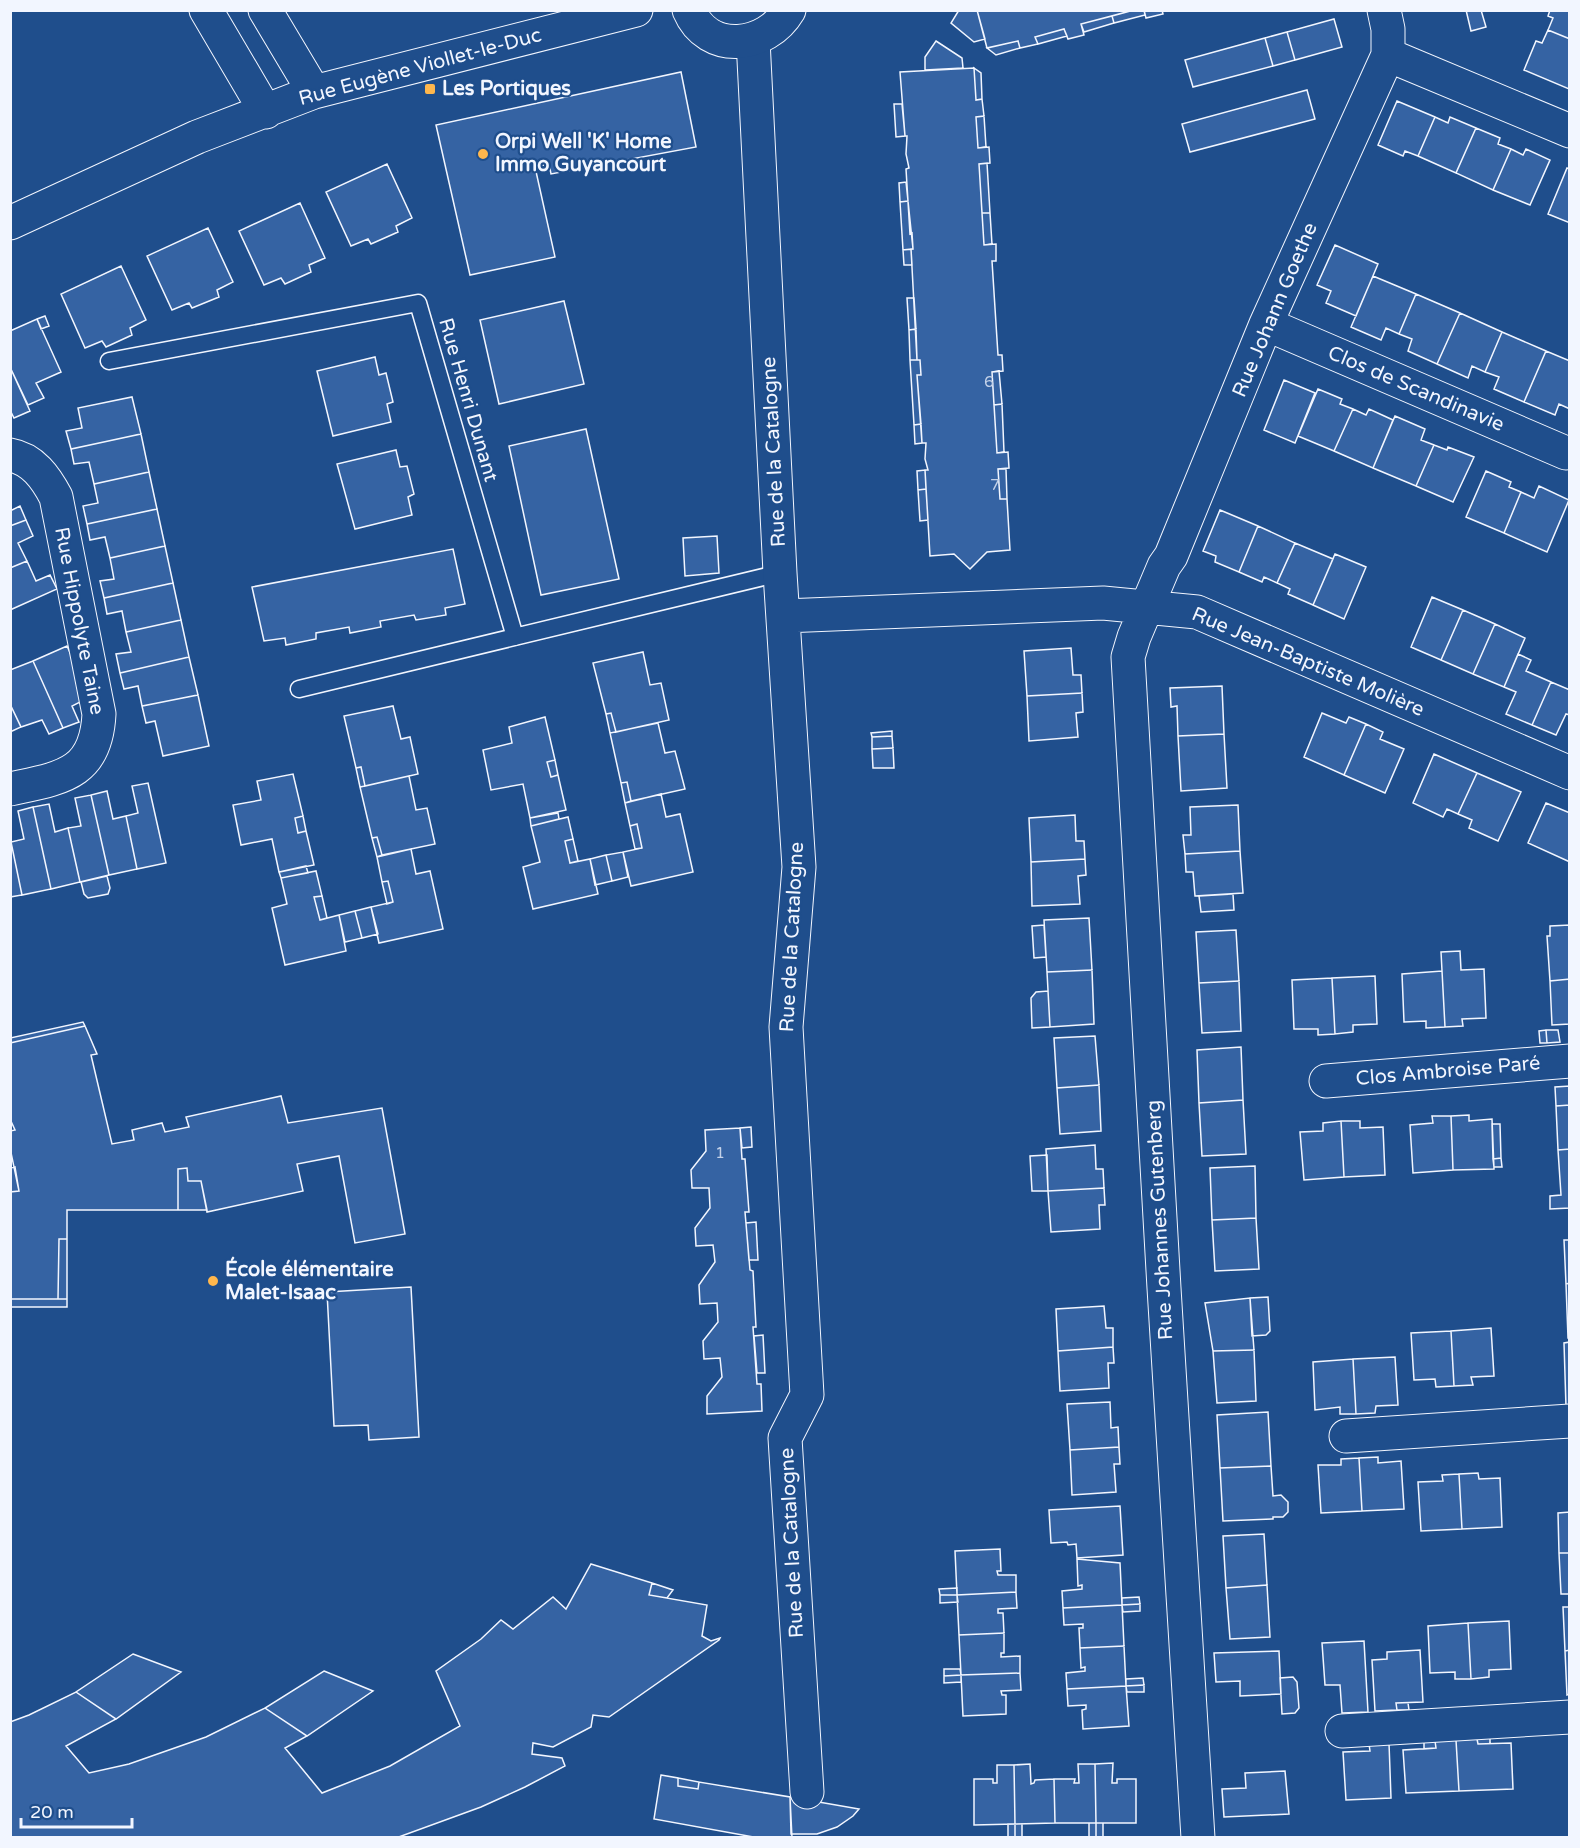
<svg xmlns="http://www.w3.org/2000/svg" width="1580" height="1848" viewBox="0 0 1580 1848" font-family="'Varela Round',sans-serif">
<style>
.building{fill:#3563a3;stroke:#f2f6ff;stroke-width:1.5}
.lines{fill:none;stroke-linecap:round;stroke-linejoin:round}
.lane-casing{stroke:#f2f6ff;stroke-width:19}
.street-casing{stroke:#f2f6ff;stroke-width:35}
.secondary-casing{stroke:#f2f6ff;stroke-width:35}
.lane{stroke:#1f4e8c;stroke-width:16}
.street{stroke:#1f4e8c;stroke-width:33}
.secondary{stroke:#1f4e8c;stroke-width:33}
.poi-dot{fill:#ffb74d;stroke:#1f4e8c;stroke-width:2}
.labels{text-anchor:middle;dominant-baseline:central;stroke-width:4.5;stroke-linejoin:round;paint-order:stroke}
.number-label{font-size:16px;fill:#c3d1e8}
.street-label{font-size:20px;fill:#f2f6ff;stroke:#1f4e8c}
.poi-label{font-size:20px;font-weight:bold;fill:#f2f6ff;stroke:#1f4e8c;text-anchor:start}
</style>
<rect width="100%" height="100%" fill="#1f4e8c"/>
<!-- building -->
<path class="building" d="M959,10H977L985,39L974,42L951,23Z
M977,10H1134L1081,24L1084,35L1068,39L1064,29L1035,37L1038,44L1020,48L1018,41L987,48Z
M1134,10H1144L1145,15L1114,23L1112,16Z
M1144,10H1162L1163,14L1146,18Z
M1466,10H1481L1486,27L1471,31Z
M1550,10H1570V39L1548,30L1553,18L1548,16Z
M1112,16L1114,23L1084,32L1081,24Z
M1334,19L1342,47L1295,60L1287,32Z
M1064,29L1067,36L1038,44L1035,37Z
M1548,30L1570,39L1569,89L1524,70L1536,41L1542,43Z
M1287,32L1295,60L1273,66L1265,38Z
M1265,38L1273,66L1193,87L1185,60Z
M936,41L962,58L963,68L925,70V57Z
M1018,41L1020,48L996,55L987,48Z
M974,68L981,73L982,99L976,100Z
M974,68L976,100L982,99L984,116L976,117L978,148L989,147L990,163L979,164L984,245L996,244V261H992L998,355H1002L1003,371L992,372L997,453L1008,452L1009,468L998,469L1000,499H1007L1010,550L987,552L970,569L954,554L930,556L925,470H928L925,459L926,443H922L917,375H921L920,360H917L911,249H913L912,233L910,234L906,169L909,168L906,154L907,136H905L900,72Z
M681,72L696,147L551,174L549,164L535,167L555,257L470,275L436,125Z
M1307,90L1315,119L1190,152L1182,124Z
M1397,101L1435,117L1418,156L1405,151L1403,156L1378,145Z
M894,104H902L905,136L896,137Z
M984,116L986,147L978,148L976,117Z
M1435,117L1448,123L1450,117L1476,128L1456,173L1418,156Z
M1476,128L1500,138L1498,144L1511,149L1493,190L1456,173Z
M1511,149L1523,155L1526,149L1550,160L1530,205L1493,190Z
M987,163L990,213H982L979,164Z
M387,164L412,218L396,226L398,232L371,244L368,239L351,246L326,192Z
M1567,168L1570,169V223L1548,214Z
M906,182L908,201L900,202L899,183Z
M908,201L913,249L903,250L900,202Z
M300,203L325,258L309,265L311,272L285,284L281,278L264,285L239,231Z
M982,213H990L992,244L984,245Z
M208,228L233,282L217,290L219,297L192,308L189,303L172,310L147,256Z
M1335,245L1378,264L1356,316L1326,303L1331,291L1317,285Z
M911,249L912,265H904L903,250Z
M121,266L146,320L130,328L132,335L106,347L102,341L85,348L61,294Z
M1373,276L1416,294L1399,334L1386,328L1381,340L1351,327Z
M1416,294L1460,313L1437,364L1408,351L1412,339L1399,334Z
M907,298H914L916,329L909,330Z
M564,301L584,384L499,404L480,320Z
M1460,313L1502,332L1485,372L1472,366L1468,378L1437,364Z
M45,316L49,326L41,329L37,319Z
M37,319L61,372L36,383L44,398L28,405L10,367V331Z
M916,329L917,360H910L909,330Z
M1502,332L1546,351L1524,402L1494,389L1499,377L1485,372Z
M1546,351L1570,361V409L1559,404L1555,415L1524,402Z
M375,357L379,375L386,373L393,402L387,404L391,422L333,436L317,371Z
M910,360H920L921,375H917L921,424L914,425Z
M10,367L30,411L14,418L10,410Z
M999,371L1002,404L994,405L992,372Z
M1284,380L1315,393L1295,443L1264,430Z
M1318,389L1342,399L1340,404L1353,409L1334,451L1298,436Z
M132,397L141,434L71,449L66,431L82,428L78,408Z
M1002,404L1004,452L997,453L994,405Z
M1353,409L1366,415L1369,409L1393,420L1373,468L1334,451Z
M1395,416L1425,429L1421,440L1434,445L1416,486L1373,468Z
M921,424L922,443L915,444L914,425Z
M586,429L619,579L541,595L509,446Z
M141,434L149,472L94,484L89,462L74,464L71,449Z
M1434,445L1447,450L1448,447L1474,457L1453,502L1416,486Z
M396,450L400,467L407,466L414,494L408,497L412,515L355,529L337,464Z
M998,469H1006L1007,499H1000Z
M925,470L926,489L918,490L917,471Z
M1486,471L1511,482L1509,487L1521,492L1504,533L1466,517Z
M149,472L157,509L87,524L83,506L98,503L94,484Z
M1539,486L1569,500L1547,552L1504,533L1521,492L1534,498Z
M926,489L928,520L920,521L918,490Z
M20,506L26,520L10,526V511Z
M157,509L165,546L110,558L105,537L90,540L87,524Z
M1220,510L1258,526L1239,572L1215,562L1216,556L1203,551Z
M26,520L33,536L18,543L27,561L10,568V526Z
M1258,526L1295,543L1277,583L1264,577L1262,582L1239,572Z
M717,536L719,573L685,576L683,538Z
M1295,543L1333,559L1313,605L1288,594L1290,589L1277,583Z
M165,546L173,583L104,598L100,581L114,579L110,558Z
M453,549L465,604L445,608L446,615L416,620L414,615L380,621L381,627L350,633L349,627L316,633V639L286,645L285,638L264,641L252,587Z
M1335,554L1366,567L1344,619L1313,605Z
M27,561L36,581L50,575L57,589L10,610V568Z
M173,583L181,620L126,632L122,611L107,614L104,598Z
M1432,597L1463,610L1441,660L1411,647Z
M1463,610L1495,624L1473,674L1441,660Z
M181,620L189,657L120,673L116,654L131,652L126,632Z
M1495,624L1525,638L1504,687L1473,674Z
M67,646L90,697L72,706L79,722L63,728L33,661Z
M1071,648L1073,675H1081L1082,693L1027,696L1024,651Z
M643,652L650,685L661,683L669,720L616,732L611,713L606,714L593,663Z
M1518,654L1531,660L1526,671L1551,682L1532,725L1506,714L1516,692L1504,687Z
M189,657L198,695L142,706L138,686L124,689L120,673Z
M33,661L63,728L49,734L42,720L21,727L10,704V670Z
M1551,682L1570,690V715L1566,714L1556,735L1532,725Z
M1222,686L1224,734L1178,736L1177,706L1171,707L1170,688Z
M1082,693L1083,712L1076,713L1078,737L1029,741L1027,696Z
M198,695L209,746L163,756L155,721L146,723L142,706Z
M10,704L21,727L10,732Z
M393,706L401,739L410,737L418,774L365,786L361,767L356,768L344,716Z
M611,713L616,732L610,733L606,714Z
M1322,713L1346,723L1349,717L1366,724L1344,775L1304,757Z
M545,717L555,760L547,762L551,777L558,775L566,810L530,818L523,784L491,790L483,750L512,743L509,727Z
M658,723L665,753L675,751L685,789L631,801L627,782L621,783L610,733Z
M1366,724L1383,732L1380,739L1404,749L1385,793L1344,775Z
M892,731V736L872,737L871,733Z
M1224,734L1227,788L1181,791L1178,736Z
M892,736L893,748L872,749V737Z
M893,748L894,768H873L872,749Z
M1434,754L1477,773L1458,814L1447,809L1443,817L1413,803Z
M555,760L558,775L551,777L547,762Z
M361,767L365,786L360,787L356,768Z
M1477,773L1521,792L1498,841L1469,828L1472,820L1458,814Z
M293,774L303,816L295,818L298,833L306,831L314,865L279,872L272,839L241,845L233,805L261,800L257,781Z
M409,776L416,810L427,808L435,844L382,855L377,837L372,838L360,787Z
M627,782L631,801L625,803L621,783Z
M148,783L166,863L137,869L126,816L138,813L132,786Z
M107,791L113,819L126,816L137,869L109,875L91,795Z
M661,794L666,817L680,814L693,872L631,886L623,852L642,848L637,824L630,826L625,803Z
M91,795L109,875L80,882L68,828L81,826L75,798Z
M1546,803L1570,813V862L1528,843Z
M49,804L55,832L68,828L80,882L51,889L33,807Z
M1238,805L1240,851L1185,854L1183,835H1191L1190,807Z
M33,807L51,889L22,895L11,842L24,839L18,811Z
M558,813L559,819L531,826L530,818Z
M1075,815L1076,841H1084L1085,859L1031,862L1029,818Z
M303,816L306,831L298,833L295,818Z
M568,817L573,839L565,841L570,863L590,859L598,894L533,909L523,867L540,862L531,826Z
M637,824L642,848L635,849L630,826Z
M377,837L382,855L377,857L372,838Z
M573,839L578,861L570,863L565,841Z
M11,842L22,895L10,897V842Z
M411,849L416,874L430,871L443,929L379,943L371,907L393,902L388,881L382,882L377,857Z
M1240,851L1243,893L1195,896L1193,872H1186L1185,854Z
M623,852L628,877L612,881L606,855Z
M606,855L612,881L595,885L590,859Z
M1085,859L1086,875L1078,876L1080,904L1032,906L1031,862Z
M306,866L308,873L281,878L279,872Z
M316,871L322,896L314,897L320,920L339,915L346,951L285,965L272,908L287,904L281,878Z
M107,876L110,888L108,894L88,898L84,894L81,882Z
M388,881L393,902L387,904L382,882Z
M1233,894L1234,910L1201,912L1199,896Z
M322,896L327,918L320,920L314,897Z
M371,907L378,934L362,938L355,911Z
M355,911L362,938L345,942L339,915Z
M1089,918L1092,970L1047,972L1044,920Z
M1044,925L1046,957L1034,958L1032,926Z
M1570,925V979L1550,981L1547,936H1550V926Z
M1236,930L1239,981L1199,983L1196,932Z
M1460,951L1461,970L1484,969L1486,1018L1462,1019L1463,1026L1445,1027L1441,952Z
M1092,970L1094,1024L1050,1027L1047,972Z
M1442,971L1445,1027L1426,1028V1021L1404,1022L1402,974Z
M1375,976L1377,1024L1353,1025V1032L1335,1034L1332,978Z
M1332,978L1335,1034L1318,1035V1029H1294L1292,980Z
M1570,979V1024L1552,1025L1550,981Z
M1239,981L1241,1031L1202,1033L1199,983Z
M1048,991L1050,1027L1032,1028L1031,998L1036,992Z
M83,1022L85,1026L10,1043V1038Z
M85,1026L97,1054L91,1055L112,1144L134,1140L132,1130L162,1123L165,1132L189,1127L186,1117L281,1096L288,1123L382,1108L405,1234L355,1243L339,1156L297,1164L303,1191L207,1212L201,1181H188L187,1168L178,1169V1210H67V1239H59L58,1299H10V1192L19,1191L10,1148V1131L15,1130L10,1119V1043Z
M1546,1030H1558L1560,1042L1547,1043Z
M1546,1030L1547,1043H1540L1539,1031Z
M1095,1036L1099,1085L1057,1088L1054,1038Z
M1241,1047L1243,1100L1199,1103L1197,1050Z
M1099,1085L1101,1131L1060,1134L1057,1088Z
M1570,1086V1105L1556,1106L1555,1087Z
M1243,1100L1246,1154L1202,1156L1199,1103Z
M1570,1105V1149L1558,1150L1556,1106Z
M1469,1115V1121L1492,1119L1494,1169L1453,1170L1451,1116Z
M1432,1116H1451L1453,1170L1413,1173L1410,1125L1433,1123Z
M1341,1121L1344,1177L1304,1180L1300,1132L1323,1131V1123Z
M1341,1121H1360V1128L1383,1127L1385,1175L1344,1177Z
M1492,1124H1500L1501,1158L1493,1159Z
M751,1127L752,1147L742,1148L740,1128Z
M740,1128L742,1159H745L749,1212H745L750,1270L753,1271L756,1327H753L757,1384H761L762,1411L707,1414V1396L722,1377L720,1358L704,1359L703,1341L718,1322L717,1303L700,1304L699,1285L715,1262L713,1245L696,1246L695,1228L710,1208L709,1188H692L691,1170L706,1151L705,1130Z
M1095,1145L1096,1169H1103L1104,1188L1048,1191L1046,1149Z
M1570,1149V1208L1550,1209V1196L1561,1195L1558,1150Z
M1047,1155L1048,1191H1032L1030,1156Z
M1501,1158L1502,1167H1494L1493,1159Z
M1255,1166L1256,1218L1212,1220L1210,1168Z
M15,1167L19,1191L10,1192V1168Z
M187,1168L188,1181H201L207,1210H178V1169Z
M1104,1188L1105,1205H1099L1100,1229L1051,1232L1048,1191Z
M1256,1218L1259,1269L1215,1271L1212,1220Z
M756,1222L758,1260H749L746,1223Z
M59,1239H67V1299H58Z
M1564,1240H1570V1283L1566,1284Z
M1570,1283V1338H1568L1566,1284Z
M411,1287L419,1437L369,1440L368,1425L334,1426L327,1292Z
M1268,1297L1270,1331L1266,1335L1252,1336L1250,1298Z
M1250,1298L1254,1350L1213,1351L1205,1303Z
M10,1299H67V1307H10Z
M1104,1306L1106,1328H1113V1347L1058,1351L1056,1309Z
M1491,1328L1494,1376L1471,1377L1473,1385L1454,1386L1451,1331Z
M1451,1331L1454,1386L1436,1387L1435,1379L1414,1380L1411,1333Z
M763,1335L765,1373H757L754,1336Z
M1570,1342V1407H1566L1564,1343Z
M1113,1347L1114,1363H1108L1109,1388L1060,1391L1058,1351Z
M1254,1350L1256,1401L1217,1403L1213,1351Z
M1395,1357L1398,1405L1376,1406L1375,1413L1356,1414L1353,1359Z
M1353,1359L1356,1414H1340V1407L1315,1410L1313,1362Z
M1110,1402L1111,1428L1118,1427L1119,1447L1070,1450L1067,1404Z
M1268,1412L1271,1466L1220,1468L1217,1415Z
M1119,1447L1120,1464H1114L1116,1492L1072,1495L1070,1450Z
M1378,1457V1463L1401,1461L1404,1509L1362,1511L1359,1458Z
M1359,1458L1362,1511L1321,1513L1318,1465H1341V1459Z
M1271,1466L1273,1496L1281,1495L1288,1502V1512L1283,1517H1273V1519L1223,1521L1220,1468Z
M1478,1473L1479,1479L1500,1478L1502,1527L1462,1529L1459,1474Z
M1459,1474L1462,1529L1421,1531L1418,1482L1443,1481L1442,1475Z
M1120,1506L1123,1555L1077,1558L1076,1544L1068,1545L1067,1542L1051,1543L1049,1510Z
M1570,1512V1553H1559L1558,1513Z
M1264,1534L1267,1585L1226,1588L1223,1536Z
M1000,1549L1001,1571H997L998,1575H1016V1592L957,1595L955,1551Z
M1559,1553H1570V1594H1561Z
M1077,1559L1120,1563L1122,1605L1063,1608L1062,1591L1082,1589V1585L1078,1586Z
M591,1564L652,1583L649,1595L707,1605L702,1636L711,1641L720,1638L719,1640L609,1717L593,1715L591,1727L553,1747L533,1743L532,1754L562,1758L565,1766L525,1787L481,1807L396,1838H10V1722L29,1715L76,1692L116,1719L66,1746L89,1773L129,1764L206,1737L265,1708L307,1736L285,1748L322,1793L390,1766L460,1726L436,1671L481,1639L501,1620L513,1629L553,1597L566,1609Z
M652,1583L673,1590L667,1598L649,1595Z
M1267,1585L1270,1637L1230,1639L1226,1588Z
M957,1588V1595H940L939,1589Z
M1016,1592L1017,1608L998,1609V1613H1003L1004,1633L959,1635L957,1595Z
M940,1595H957L958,1602L940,1603Z
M1139,1597L1140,1604L1122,1605V1598Z
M1140,1604V1611L1123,1612L1122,1605Z
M1122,1605L1124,1646L1080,1648L1079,1628H1083V1624L1064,1625L1063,1608Z
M1563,1607H1570V1650L1565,1651Z
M1509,1621L1511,1669L1489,1670V1677L1471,1679L1468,1623Z
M1468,1623L1471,1679H1455V1672L1430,1673L1428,1626Z
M1004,1633V1653H1001V1657L1020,1656V1673L961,1675L959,1635Z
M1364,1641L1368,1712L1342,1713L1340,1685H1325L1322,1643Z
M1124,1646L1126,1686L1067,1689L1066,1673L1085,1671V1667L1081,1668L1080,1648Z
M1420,1650L1423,1702L1396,1703L1397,1710L1375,1711L1372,1660L1387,1659V1652Z
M1570,1650V1694L1567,1695L1565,1651Z
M1279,1651L1281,1694L1240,1696V1681L1216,1682L1214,1653Z
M133,1654L181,1672L116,1719L76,1692Z
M944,1669H960L961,1675L944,1676Z
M324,1671L373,1691L307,1736L265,1708Z
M1020,1673L1021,1690L1001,1691L1002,1695H1006V1714L963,1716L961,1675Z
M961,1675V1682L944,1683V1676Z
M1293,1677L1297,1682L1299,1708L1295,1713L1282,1714L1280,1678Z
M1143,1678L1144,1685L1126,1686V1679Z
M1144,1685V1692H1127L1126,1686Z
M1126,1686L1129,1726L1083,1729L1082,1710L1086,1709V1705L1068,1706L1067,1689Z
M1396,1703H1408L1409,1710H1397Z
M1490,1738V1744H1478L1477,1739Z
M1477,1739L1478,1744L1511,1743L1513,1789L1459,1791L1456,1740Z
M1456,1740L1459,1791L1406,1793L1403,1750L1436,1748L1435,1741Z
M1435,1741L1436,1748L1424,1749V1742Z
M1389,1743L1391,1798L1346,1800L1343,1752L1370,1751L1369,1744Z
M1113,1763L1112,1783H1117V1779H1136V1823H1096L1095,1764Z
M1030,1764L1031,1784L1034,1783L1035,1780L1054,1779L1055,1823L1015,1824L1014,1765Z
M1078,1764H1095L1096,1823H1055L1054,1779H1075L1074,1783H1079Z
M997,1765H1014L1015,1824L974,1825V1779H993V1783H997Z
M1285,1771L1289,1814L1224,1817L1222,1789L1246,1788L1245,1773Z
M661,1775L678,1778V1786L698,1789L699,1782L790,1797L792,1838H759L654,1819Z
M678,1778L699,1782L698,1789L678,1786Z
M790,1797L859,1809L853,1816L837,1827L817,1834H791Z
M1089,1823H1096V1838H1089Z
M1096,1823H1103V1838H1096Z
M1008,1824H1015V1838H1008Z
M1015,1824H1022V1838H1015Z"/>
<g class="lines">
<defs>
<path id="lane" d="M109,361L418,303L515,637
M299,689L780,573"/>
<path id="street" d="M753,40L780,573L799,867L786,1027L807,1395L785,1438L807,1792
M1388,55L1570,131
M1266,324L1566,453
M10,455C33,459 46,478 56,497L99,714C96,775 61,778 10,789
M784,616L1103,603L1197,612L1570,773
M1326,1081L1570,1061
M1346,1436L1570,1421
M1342,1731L1570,1717
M1198,1838L1164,1288L1128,657L1134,637L1164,566L1171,556L1266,324L1388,55V29L1384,10"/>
<path id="secondary" d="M206,10L266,112
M265,10L314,92
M689,10C708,55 766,49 789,10
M10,223L197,137L314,92L636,10"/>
</defs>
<!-- lane casing -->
<use href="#lane" class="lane-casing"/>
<!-- street casing -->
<use href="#street" class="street-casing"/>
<!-- secondary casing -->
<use href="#secondary" class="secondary-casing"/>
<!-- lane -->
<use href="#lane" class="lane"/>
<!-- street -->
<use href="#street" class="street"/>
<!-- secondary -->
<use href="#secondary" class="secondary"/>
</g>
<!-- markers -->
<g class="poi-dot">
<rect x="424" y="83" width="12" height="12" rx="3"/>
<circle cx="483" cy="154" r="6"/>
<circle cx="213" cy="1281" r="6"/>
</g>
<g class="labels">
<!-- number labels -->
<g class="number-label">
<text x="989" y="382">6</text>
<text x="995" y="485">7</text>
<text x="720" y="1153">1</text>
</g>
<!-- street labels -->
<g class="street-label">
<text transform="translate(420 67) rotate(-15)">Rue Eugène Viollet-le-Duc</text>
<text transform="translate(1275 310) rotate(-67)">Rue Johann Goethe</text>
<text transform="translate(1416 389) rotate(23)">Clos de Scandinavie</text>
<text transform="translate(468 400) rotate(74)">Rue Henri Dunant</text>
<text transform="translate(774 452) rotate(-93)">Rue de la Catalogne</text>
<text transform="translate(79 621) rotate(79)">Rue Hippolyte Taine</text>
<text transform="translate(1308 662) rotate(23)">Rue Jean-Baptiste Molière</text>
<text transform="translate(792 937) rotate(-87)">Rue de la Catalogne</text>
<text transform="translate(1448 1071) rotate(-5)">Clos Ambroise Paré</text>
<text transform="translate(1160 1220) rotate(-93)">Rue Johannes Gutenberg</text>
<text transform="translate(792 1543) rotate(-93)">Rue de la Catalogne</text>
</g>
<!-- poi labels -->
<g class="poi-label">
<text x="442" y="89">Les Portiques</text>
<text x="495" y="142">Orpi Well 'K' Home<tspan x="495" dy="23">Immo Guyancourt</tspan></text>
<text x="225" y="1270">École élémentaire<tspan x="225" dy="23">Malet-Isaac</tspan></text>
</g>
</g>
<!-- border -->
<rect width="1580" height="1848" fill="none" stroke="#f2f6ff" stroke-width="24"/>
<!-- scale -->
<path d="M21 1818v9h111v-9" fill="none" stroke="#f2f6ff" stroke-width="3"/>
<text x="30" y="1818" font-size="18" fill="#f2f6ff" stroke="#1f4e8c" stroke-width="4.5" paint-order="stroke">20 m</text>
</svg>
